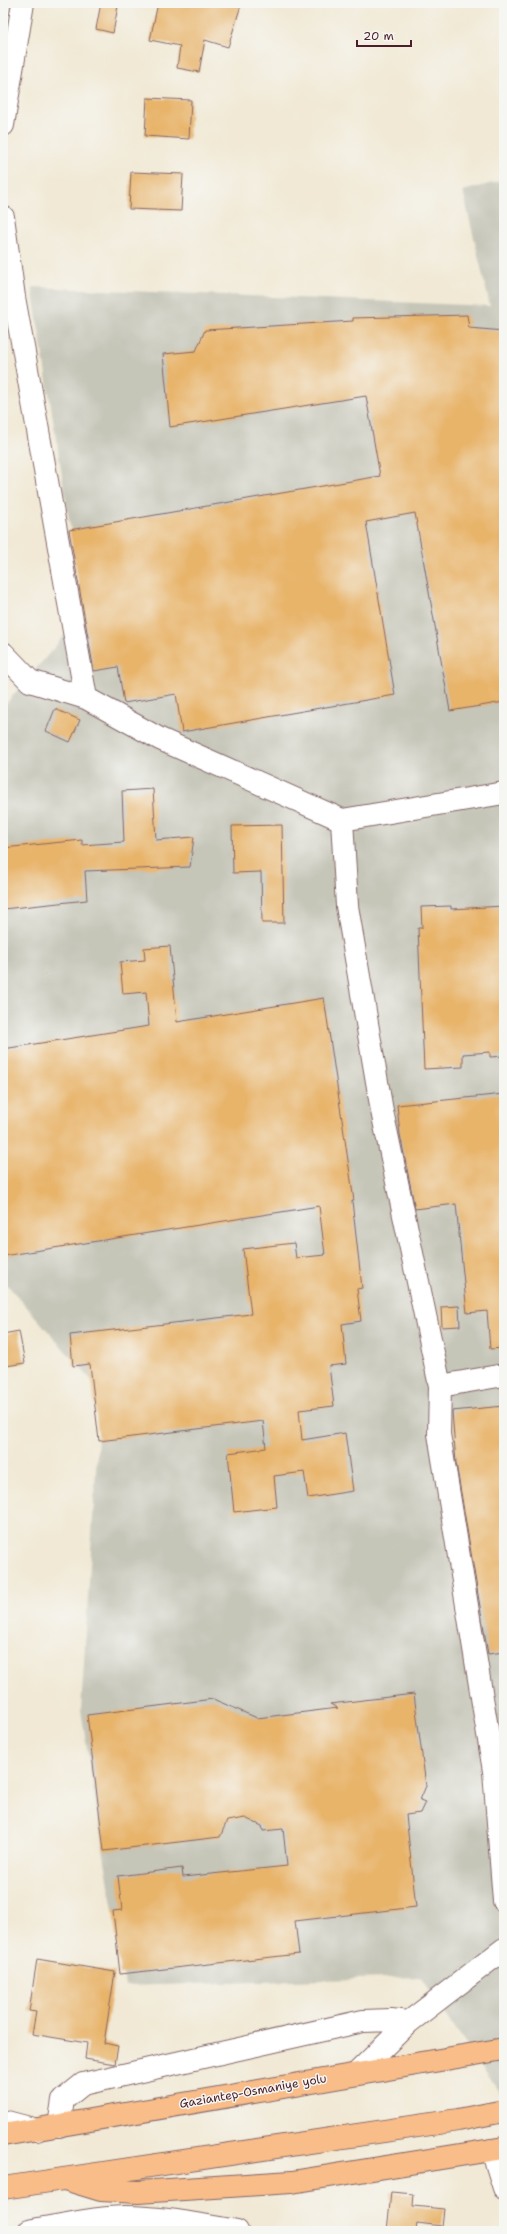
<svg xmlns="http://www.w3.org/2000/svg" width="507" height="2234" viewBox="0 0 507 2234" font-family="'Shantell Sans',sans-serif">
<style>
.industrial{fill:#c5c5b8}
.building{fill:#e8b46b}
.lines{fill:none;stroke-linecap:round;stroke-linejoin:round}
.minor-casing{stroke:#846666;stroke-width:24}
.highway-casing{stroke:#846666;stroke-width:24}
.minor{stroke:#fff;stroke-width:22}
.highway{stroke:#f9bd89;stroke-width:22}
.labels{text-anchor:middle;dominant-baseline:central;stroke-width:3;stroke-linejoin:round;paint-order:stroke}
.street-label{font-size:12px;fill:#4a1f2b;stroke:#f6f6f2}
</style>
<rect width="100%" height="100%" fill="#f6f6f2"/>
<filter id="ink" filterUnits="userSpaceOnUse"><feTurbulence type="fractalNoise" baseFrequency=".025" numOctaves="2"/><feDisplacementMap in="SourceGraphic" scale="8" xChannelSelector="R" yChannelSelector="G"/><feConvolveMatrix kernelMatrix="1 2 1 2 8 2 1 2 1" color-interpolation-filters="sRGB"/></filter>
<filter id="wash" filterUnits="userSpaceOnUse"><feTurbulence type="fractalNoise" baseFrequency=".012" numOctaves="4" result="noise"/><feDisplacementMap in="SourceGraphic" scale="16" xChannelSelector="R" yChannelSelector="G"/><feGaussianBlur stdDeviation="0.9" result="paint"/><feColorMatrix in="noise" values="0 0 0 0 0 0 0 0 0 0 0 0 0 0 0 0 0 1.4 0 .05"/><feComposite in="paint" operator="in"/></filter>
<g filter="url(#wash)">
<rect width="100%" height="100%" fill="#f1e9d5"/>
<!-- industrial -->
<path class="industrial" d="M504,180V2099L420,1977L125,1986L81,1710L101,1391L3,1280V707L84,613L32,287L490,306L463,191Z"/>
<g id="blocks">
<!-- building -->
<path class="building" d="M101,3L118,6L113,33L96,29Z
M158,3H233L241,5L228,47L205,40L199,72L177,68L180,46L150,40Z
M147,98L191,100L189,139L145,136Z
M131,172L183,174L181,211L129,209Z
M467,315L469,328L504,331V702L450,711L415,513L366,522L395,695L182,732L176,694L124,703L118,667L94,671L69,530L380,476L366,396L170,427L163,354L196,351L205,330L353,321V318Z
M55,709L80,720L70,742L46,731Z
M153,789L156,840L194,837L190,867L85,871L87,900L3,909V848L82,840V845L124,842L122,791Z
M282,825L284,923H262L261,872L233,873L232,826Z
M451,906V909L504,906V1056L490,1057V1052L463,1054V1067L424,1069L418,928H422L421,907Z
M170,946L177,1022L324,998L354,1201H352L362,1288L357,1289L361,1321L342,1324L346,1364L329,1366L334,1406L299,1410L302,1440L345,1433L353,1491L308,1498L304,1472L274,1476L277,1507L234,1512L228,1453L266,1448L263,1421L99,1441L90,1364L73,1366L70,1335L251,1314L243,1249L294,1243L296,1258L325,1255L319,1206L3,1256V1049L149,1026L146,992L123,994L120,962L145,960L144,948Z
M504,1094V1348L490,1349L487,1311L467,1313L456,1204L415,1209L400,1134L397,1105Z
M459,1306L460,1326L442,1327L441,1307Z
M19,1331L25,1363L6,1366L3,1334Z
M504,1406V1652L488,1654L456,1463L452,1411Z
M414,1694L426,1786L420,1800L425,1802L420,1813L406,1815L416,1907L295,1921L299,1954L120,1974L113,1911L122,1910L118,1876L182,1868L183,1877L287,1866L283,1829L263,1831L262,1826L245,1818L227,1821L220,1837L104,1851L87,1715L213,1699L257,1718L338,1708L330,1704Z
M37,1959L115,1972L104,2043L118,2046L115,2064L85,2059L87,2043L32,2034L36,2012L29,2011Z
M391,2192L414,2194L413,2206L444,2209L442,2226L417,2223L416,2231H387Z"/>
</g>
</g>
<g filter="url(#ink)">
<use href="#blocks" fill-opacity="0" stroke="#846666" stroke-width="1"/>
<g class="lines">
<defs>
<path id="minor" d="M3,125L23,3
M3,217L14,297L86,698
M3,653L30,681L86,698L160,739L342,820L347,906L382,1111L440,1386L439,1434L494,1771L504,1901
M342,820L504,793
M440,1386L504,1375
M357,2073L409,2022L504,1949
M3,2121L37,2130
M59,2126L63,2100L83,2084L363,2021L391,2020L409,2022
M492,2150L504,2188
M29,2231C61,2225 93,2218 125,2217C163,2217 201,2225 237,2231"/>
<path id="highway" d="M3,2135L504,2049
M68,2180L101,2190L138,2192L292,2182L504,2148
M3,2188L458,2120L504,2111"/>
</defs>
<!-- minor casing -->
<use href="#minor" class="minor-casing"/>
<!-- highway casing -->
<use href="#highway" class="highway-casing"/>
<!-- minor -->
<use href="#minor" class="minor"/>
<!-- highway -->
<use href="#highway" class="highway"/>
</g>
</g>
<g class="labels">
<!-- street labels -->
<g class="street-label">
<text transform="translate(253 2091) rotate(-10)">Gaziantep-Osmaniye yolu</text>
</g>
</g>
<!-- margin -->
<rect width="507" height="2234" fill="none" stroke="#f6f6f2" stroke-width="16"/>
<!-- scale -->
<path d="M357 40v6h54v-6" fill="none" stroke="#4a1f2b" stroke-width="2"/>
<text x="363" y="40" font-size="12" fill="#4a1f2b" stroke="#f6f6f2" stroke-width="3" paint-order="stroke">20 m</text>
</svg>
